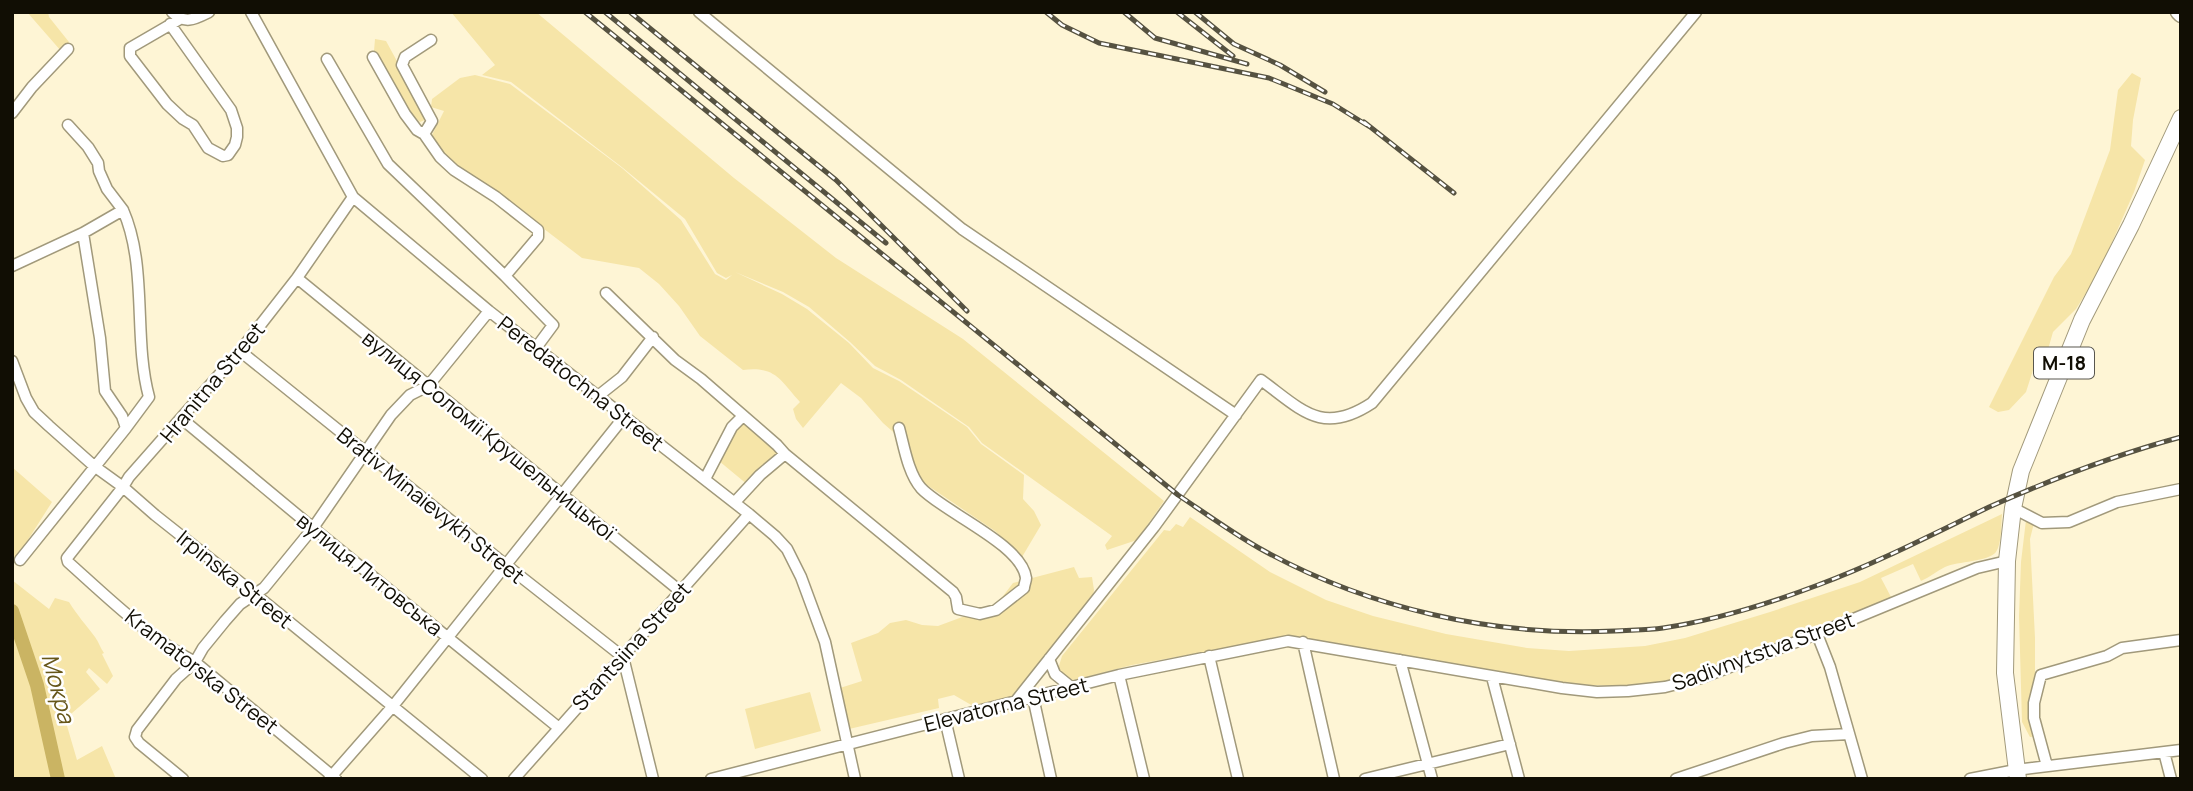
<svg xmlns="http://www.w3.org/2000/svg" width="2193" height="791" viewBox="0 0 2193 791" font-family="Manrope,sans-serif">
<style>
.green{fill:#f6e5a8}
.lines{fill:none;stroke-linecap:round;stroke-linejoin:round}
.river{stroke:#cab463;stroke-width:14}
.minor-casing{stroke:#a1997b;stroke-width:13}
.major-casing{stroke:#a1997b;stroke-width:17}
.highway-casing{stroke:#a1997b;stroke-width:18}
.minor{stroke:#fff;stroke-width:10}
.major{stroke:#fff;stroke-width:14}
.highway{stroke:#fff;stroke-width:16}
.rail-casing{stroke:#565241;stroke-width:5}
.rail{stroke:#fff;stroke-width:2.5;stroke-dasharray:8;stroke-linecap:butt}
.labels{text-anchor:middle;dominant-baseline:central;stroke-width:5;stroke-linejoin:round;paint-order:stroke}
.shield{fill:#fff;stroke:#58564f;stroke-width:2}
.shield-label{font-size:19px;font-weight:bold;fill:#110e04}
.street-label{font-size:21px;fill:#110e04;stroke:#fff}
.water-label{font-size:23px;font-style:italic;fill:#665619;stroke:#fff}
</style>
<rect width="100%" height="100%" fill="#fef5d5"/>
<!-- green -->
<path class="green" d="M27,12H48L49,17L69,42L61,51Z
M451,12H536L734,178L836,258L963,339L1164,501L1137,540L1107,550L1105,545L1112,536L982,443L969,427L901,380L875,366L850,342L809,307L783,292L735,272L782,294L807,309L849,343L873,368L899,381L967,427L981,444L1024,475L1023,499L1034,511L1041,525L1022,557L995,531L924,483L905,464L900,438L883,423L861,398L841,383L803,428L796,419L793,409L800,402C780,380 776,366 743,370L700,336L679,306L659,284L639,268L582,258L535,222L459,169L437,147L432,135L444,111L431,107L432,99L460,78L475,75L510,84L622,168L681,220L715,274L726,280L732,275L726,278L717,273L685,219L623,168L511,82L482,75L495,65Z
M375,39L386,41L422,107L425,120L420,122L407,110L374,51Z
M2132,73L2141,78L2133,120L2131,146L2145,160L2134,192L2099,272L2076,309L2053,332L2047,353L2033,370L2026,392L2009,410L1998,412L1989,407L2054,277L2071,254L2110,150L2118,90Z
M743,422L779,454L748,485L719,461L737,427Z
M12,467L52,502L12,565Z
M2002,514C2001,525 2002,543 1996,552C1988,562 1958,561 1945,567C1937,571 1930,577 1921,581L1913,564L1881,578L1891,597L1884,602L1689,677L1628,687L1554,683L1276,639L1132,665L1075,680L1066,679L1058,669L1062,656L1164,530L1170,531L1176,524L1183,527L1190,517L1270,572L1326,600L1373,616L1446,634L1527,648L1569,651L1645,646L1685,638L1770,612L1860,582Z
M2026,520L2034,523L2030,539L2035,638V713L2038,736L2030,737L2022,722L2019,616L2021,562Z
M1074,567L1079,578L1092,577L1094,590L1092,601L1014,697L973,706L954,695L938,699L939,708L849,729L840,688L862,681L851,643L878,633L890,623L906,620L922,625L938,626L965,616L973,617L994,614L1000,600L1013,583Z
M12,580L49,609L55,598L69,602C77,615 86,625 95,637C99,642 100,648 104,653L102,654L113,676L107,684L89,668L86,672L100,689L65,719L77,760L102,746L116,779H12Z
M810,692L821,731L755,749L745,709Z"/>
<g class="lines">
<!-- river -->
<path class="river" d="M12,611L37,685L58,779"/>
<defs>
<path id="minor" d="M172,12C185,25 195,19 209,12
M251,12L353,197L489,311L749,514L775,536L787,549L801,577L825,642L855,779
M699,12L962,229L1236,415
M170,24L231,110L237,128V137L235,145L228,155L223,156L208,148L193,125L183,119L167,104L130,56V48L180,19
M373,57L405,114L417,130L424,134L440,157L454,170L496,197L538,230V237L505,276
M327,59L388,164L505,276L553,325L536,348
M12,113L32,87L68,49
M68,125L88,147L98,163L99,171L107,189L123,210
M424,134L432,121L402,65L405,57L431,40
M12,266L83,233L123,210C148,267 133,338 149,397L126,428L122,416L105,391L100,338L83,233
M297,278L680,591
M606,293L675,360L701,379L777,445L785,454L953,592L956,597L958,609L980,614L996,610L1024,588C1024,585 1026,581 1026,578C1022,544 943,512 921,488C908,473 904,446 899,428
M240,351L506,565L623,657L653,779
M12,361L26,398L34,412L49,426L94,466L123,487L155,515L256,595L482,779
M598,396L622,377L653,337
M182,419L313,528L559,728
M705,479L732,427L743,416
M735,502L760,475L785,454
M2013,508L2042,523L2069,522L2117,502L2181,489
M20,560L126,428
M1817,634L1830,667L1862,779
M1303,642L1334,779
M1209,656L1238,779
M1049,659L1055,674L1071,687
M1400,660L1432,779
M1119,675L1144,779
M1492,677L1519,779
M1033,697L1051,779
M1015,702L1154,527L1261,380C1302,410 1322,436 1372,403L1696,12
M945,719L959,779
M2164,752L2171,779
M2047,766L2034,718V703L2041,675L2107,656L2122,648L2181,640
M183,779L139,743L135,737L137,730L176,679L195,662L203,648L225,621L240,604L264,588L313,528L391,415L410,395L428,386L489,311
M329,779L393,706L624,417
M336,779L195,662C150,639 106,596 68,562L67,558L123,487L129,477L240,351L297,278L353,197
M514,779L749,514
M711,779L1119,675L1288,641L1562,688L1597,692L1628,691L1665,687L1701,678L1817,634L1977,568L2007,561
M1365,779L1510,744
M1676,779L1784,743L1812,736L1849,734
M1970,779L2016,770L2181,750"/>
<path id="major" d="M2178,12L2181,15"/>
<path id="highway" d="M2018,779L2005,673L2007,561L2013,508L2021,471L2082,320L2131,225L2181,118"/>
</defs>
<!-- minor casing -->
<use href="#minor" class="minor-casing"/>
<!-- major casing -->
<use href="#major" class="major-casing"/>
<!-- highway casing -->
<use href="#highway" class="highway-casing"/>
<!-- minor -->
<use href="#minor" class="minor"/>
<!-- major -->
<use href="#major" class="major"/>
<!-- highway -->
<use href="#highway" class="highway"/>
<defs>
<path id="rail" d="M585,12L1178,495C1205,513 1231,532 1259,548C1366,608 1493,637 1615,631C1631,630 1648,630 1663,628C1716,620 1768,604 1818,585C1877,563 1933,534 1989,507C2052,479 2115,455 2181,437
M605,12L886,243
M630,12L836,180L967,311
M1046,12L1062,25L1099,43L1269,78L1333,104L1370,127
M1124,12L1155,38L1247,64
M1177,12L1233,56
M1195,12L1234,44L1280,65L1325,92
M1364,122L1454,193"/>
</defs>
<!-- rail casing -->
<use href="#rail" class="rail-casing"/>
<!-- rail -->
<use href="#rail" class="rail"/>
</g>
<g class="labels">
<!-- shield labels -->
<rect class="shield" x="2034" y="347.5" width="60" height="31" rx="5"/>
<g class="shield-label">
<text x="2064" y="363">М-18</text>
</g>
<!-- street labels -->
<g class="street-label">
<text transform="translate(212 382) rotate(-50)">Hranitna Street</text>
<text transform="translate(581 383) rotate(38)">Peredatochna Street</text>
<text transform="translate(489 435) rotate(39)">вулиця Соломії Крушельницької</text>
<text transform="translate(431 505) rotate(39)">Brativ Minaievykh Street</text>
<text transform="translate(370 574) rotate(39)">вулиця Литовська</text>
<text transform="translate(235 579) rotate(39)">Irpinska Street</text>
<text transform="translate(631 646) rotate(-48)">Stantsiina Street</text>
<text transform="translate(1763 651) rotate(-20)">Sadivnytstva Street</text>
<text transform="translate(202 671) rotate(38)">Kramatorska Street</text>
<text transform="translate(1006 704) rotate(-14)">Elevatorna Street</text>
</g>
<!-- water labels -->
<g class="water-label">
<text transform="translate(59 688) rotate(75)">Мокра</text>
</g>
</g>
<!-- border -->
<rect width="2193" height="791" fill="none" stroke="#110e04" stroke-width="28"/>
</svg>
